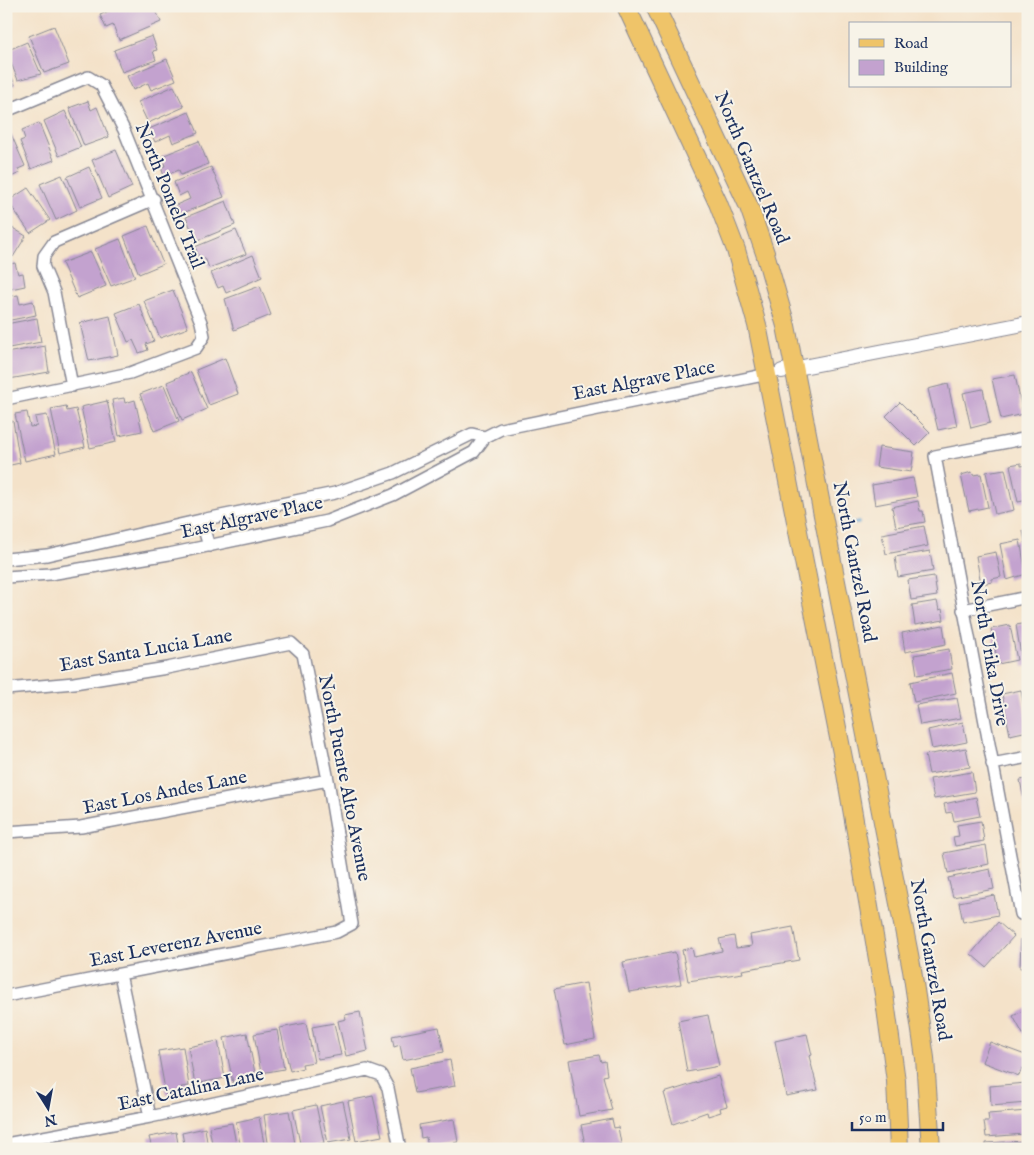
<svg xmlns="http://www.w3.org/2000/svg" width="1034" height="1155" viewBox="0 0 1034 1155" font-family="'IM FELL English',serif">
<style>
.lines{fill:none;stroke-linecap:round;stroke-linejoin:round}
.stream{stroke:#5ca1d1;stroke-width:4}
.building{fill:#c3a2cf}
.minor-casing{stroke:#888894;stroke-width:14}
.tertiary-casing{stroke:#888894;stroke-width:16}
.primary-casing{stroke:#888894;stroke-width:20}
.minor{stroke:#fff;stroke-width:11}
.tertiary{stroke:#fff;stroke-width:14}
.primary{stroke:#efc469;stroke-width:18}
.labels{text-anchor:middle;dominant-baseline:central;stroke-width:4;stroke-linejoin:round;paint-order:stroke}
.street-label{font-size:19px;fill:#1b2f5e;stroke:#f7f3e8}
</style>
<rect width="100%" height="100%" fill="#f7f3e8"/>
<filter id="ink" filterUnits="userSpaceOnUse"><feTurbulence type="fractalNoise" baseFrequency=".02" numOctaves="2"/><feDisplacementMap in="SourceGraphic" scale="10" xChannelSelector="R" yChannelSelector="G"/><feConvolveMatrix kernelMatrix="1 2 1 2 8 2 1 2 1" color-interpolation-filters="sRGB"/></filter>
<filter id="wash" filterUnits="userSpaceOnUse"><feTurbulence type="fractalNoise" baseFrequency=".0096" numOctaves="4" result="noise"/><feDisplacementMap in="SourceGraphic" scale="20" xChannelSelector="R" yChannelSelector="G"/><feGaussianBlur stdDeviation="1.12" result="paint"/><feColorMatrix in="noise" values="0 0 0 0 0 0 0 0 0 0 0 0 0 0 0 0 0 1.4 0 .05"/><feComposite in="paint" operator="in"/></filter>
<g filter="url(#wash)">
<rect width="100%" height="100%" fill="#f4e2c9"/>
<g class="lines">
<!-- stream -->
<path class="stream" d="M846,523H858"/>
</g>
<g id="blocks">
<!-- building -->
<path class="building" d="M120,6H154L161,22L119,40L113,25L106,28L100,15Z
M54,26L69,64L44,73L29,36Z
M152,36L157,50L153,51L156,60L122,72L114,50Z
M27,42L41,74L18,80L6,51Z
M167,59L176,80L151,90L148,83L133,90L127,76Z
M6,63L15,85L6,88Z
M174,86L184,107L148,123L138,102Z
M88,101L91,110L97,107L109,137L84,146L69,108Z
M65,111L81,147L59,156L44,121Z
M189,112L198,133L173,143L170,135L155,142L149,129Z
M39,123L54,160L31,169L20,141L25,139L22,130Z
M11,134L25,166L18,169L20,173L6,179V136Z
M199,141L208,164L181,175L179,170L164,176L161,167L165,166L162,156Z
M116,150L132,187L108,198L92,160Z
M89,167L102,198L80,207L67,177Z
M211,167L224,197L180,214L176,205L190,199L187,192L179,196L174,182Z
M62,175L77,210L56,220L40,184Z
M28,188L50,220L30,233L8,201Z
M226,201L235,225L196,241L186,217Z
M6,224L26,236L13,257L6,252Z
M148,226L163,264L139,274L124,236Z
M236,230L246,254L209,268L205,258L200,260L195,247Z
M120,239L135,277L111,286L95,249Z
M91,252L106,286L77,298L62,263Z
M253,255L262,277L226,293L223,286L218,288L211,273Z
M15,263L18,274L23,273L25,286L6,290V265Z
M260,286L271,315L234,330L225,299Z
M173,290L188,328L160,338L144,301Z
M18,295L20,304L33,301L36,315L6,321V297Z
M139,304L154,341L146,344L148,350L139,353L133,340L128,342L116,313Z
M110,316L118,355L89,361L80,323Z
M37,318L41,342L9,348L6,324Z
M45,346L49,372L9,379L6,353Z
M225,358L238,394L209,405L196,370Z
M191,372L207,409L182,420L167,382Z
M1015,375L1023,414L1001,419L992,379Z
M948,384L957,426L938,430L928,389Z
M164,385L179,421L154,431L140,394Z
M983,389L990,423L971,428L963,393Z
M124,398L125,403L135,400L142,431L119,436L112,400Z
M107,401L116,442L90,448L81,407Z
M900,402L930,432L916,446L886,416Z
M66,406L67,411L76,409L85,447L60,453L51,409Z
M27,412L30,427L37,426L35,417L47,415L56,454L25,461L15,414Z
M13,421L20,463L6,466V422Z
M879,447L914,452L911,472L876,467Z
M1021,463V466L1028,465V500L1018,502L1010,465Z
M1005,469L1014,510L995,514L986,472Z
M972,472L973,475L981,474L988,507L969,511L961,475Z
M913,478L917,497L875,505L872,485Z
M918,501L920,511H923L925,522L896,527L892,507Z
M924,526L928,546L886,554L882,534Z
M1028,530V552H1027L1023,531Z
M1020,540L1026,574L1007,580L1000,544Z
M930,551L933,571L898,577L895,557Z
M996,552L1001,577L992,579V582L981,584L976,556Z
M934,576L937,596L911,600L908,580Z
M937,601L939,610L942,609L944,620L915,625L912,605Z
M1028,623V666L1023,667L1016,625Z
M943,625L946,644L905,652L902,633Z
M1010,625L1017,660L998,664L991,629Z
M949,649L952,669L917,675L914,655Z
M952,673L956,693L914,702L910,682Z
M1021,690L1028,731L1010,735L1002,694Z
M957,698L961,718L920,725L916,705Z
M963,722L967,742L932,749L928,730Z
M966,748L970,767L929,774L925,755Z
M972,772L975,792L934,799L930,779Z
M1028,779V815H1027L1020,780Z
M976,797L980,816L954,821L952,812L946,813L944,804Z
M981,821L984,841L955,846L953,837L959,836L957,825Z
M986,845L989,864L948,873L944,853Z
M990,869L994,889L953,897L948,878Z
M994,895L998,915L963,922L959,902Z
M998,922L1014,936L986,967L971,954Z
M793,927L799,960L742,970L743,973L688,981L682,950L692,948L694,957L722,951L719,939L734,936L736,948L752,946L750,935Z
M1021,939H1028V968H1020Z
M675,952L681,984L629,992L623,962Z
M586,983L595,1039L565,1045L554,989Z
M1028,1008V1043L1013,1016Z
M360,1012L368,1051L346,1056L338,1021L346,1019L345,1015Z
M708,1015L719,1066L687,1072L678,1021Z
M306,1023L314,1062L302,1064L303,1068L290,1071L280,1028Z
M334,1023L341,1055L318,1059L312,1027Z
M439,1027L444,1052L403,1060L400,1045L394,1047L392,1036Z
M277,1030L284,1069L261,1073L254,1034Z
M247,1033L255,1073L246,1075L247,1080L233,1083L224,1038Z
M807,1034L812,1055L809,1056L818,1090L786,1096L775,1041Z
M218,1041L225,1078L195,1084L188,1047Z
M990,1042L1028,1056L1026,1070L1022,1068L1019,1076L982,1062Z
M183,1047L189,1086L181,1087L182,1093L166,1095L158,1051Z
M599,1055L601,1062L605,1061L607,1075L603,1076L612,1110L579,1116L569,1060Z
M450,1060L455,1086L415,1093L410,1068Z
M718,1076L727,1106L720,1108L721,1112L708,1116L707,1112L673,1124L664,1093Z
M1026,1083L1027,1103L991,1106L990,1086Z
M373,1096L382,1136L356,1141L348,1101Z
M343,1101L351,1139L328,1143L320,1106Z
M316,1105L324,1143L301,1148L293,1110Z
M289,1111L296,1149H269L264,1115Z
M1028,1111V1125H1024L1025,1134L986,1137L984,1121H989L988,1114Z
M259,1117L265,1149H241L236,1122Z
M454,1119L458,1142L428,1148L426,1137L421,1138L419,1125Z
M612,1119L614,1128L618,1127L622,1149H586L581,1125Z
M232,1123L237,1149H213L209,1127Z
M205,1128L208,1149H185L182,1133Z
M176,1132L179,1149H152L149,1137Z
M1028,1141V1149H986V1143Z"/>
</g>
</g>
<g filter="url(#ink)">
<use href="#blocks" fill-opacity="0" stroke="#888894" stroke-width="1"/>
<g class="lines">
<defs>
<path id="minor" d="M6,111L88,77L101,85L124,130L201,322L204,336L196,348L130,373L6,399
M72,386L54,292L43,266L44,256L54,242L154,199
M1028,438L935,456L1021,914L1028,913
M201,520L209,546
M6,559L47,555L201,520L335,493L393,473L472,434L485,437
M6,577L50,574L169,554L327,521L393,495L474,452L485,437L501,429L773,373
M963,610L1028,597
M6,689L74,683L167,668L291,643L303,654L328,780L352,924L337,932L6,996
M992,764L1028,757
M6,832L81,827L328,780
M120,974L150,1117
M6,1144L150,1117L367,1070L381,1075L388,1088L400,1149"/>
<path id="tertiary" d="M782,371L1028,323"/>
<path id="primary" d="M626,6L718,203L736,250L757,325L845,768L884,994L896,1081L899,1149
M655,6L749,207L765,253L786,326L912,970L925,1058L931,1149"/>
</defs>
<!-- minor casing -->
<use href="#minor" class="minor-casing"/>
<!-- tertiary casing -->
<use href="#tertiary" class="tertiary-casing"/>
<!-- primary casing -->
<use href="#primary" class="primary-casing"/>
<!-- minor -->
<use href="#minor" class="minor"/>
<!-- tertiary -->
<use href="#tertiary" class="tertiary"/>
<!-- primary -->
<use href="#primary" class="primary"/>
</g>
</g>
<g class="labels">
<!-- street labels -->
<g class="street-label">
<text transform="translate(751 168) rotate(67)">North Gantzel Road</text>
<text transform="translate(169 196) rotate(68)">North Pomelo Trail</text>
<text transform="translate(644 381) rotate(-11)">East Algrave Place</text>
<text transform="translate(252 518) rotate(-12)">East Algrave Place</text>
<text transform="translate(854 562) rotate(79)">North Gantzel Road</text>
<text transform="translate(146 651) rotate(-10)">East Santa Lucia Lane</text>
<text transform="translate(989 653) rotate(80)">North Urika Drive</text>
<text transform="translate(344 778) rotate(79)">North Puente Alto Avenue</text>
<text transform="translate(165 793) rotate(-11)">East Los Andes Lane</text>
<text transform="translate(176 945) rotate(-11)">East Leverenz Avenue</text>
<text transform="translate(930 960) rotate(80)">North Gantzel Road</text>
<text transform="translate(191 1090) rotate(-12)">East Catalina Lane</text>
</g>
</g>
<!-- margin -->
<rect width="1034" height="1155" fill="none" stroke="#f7f3e8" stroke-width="25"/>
<!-- legend -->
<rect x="849" y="22" width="162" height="65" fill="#f7f3e8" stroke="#9fa5b1"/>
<rect x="859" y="39" width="25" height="8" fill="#efc469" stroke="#9fa5b1"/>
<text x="894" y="48" font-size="15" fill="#1b2f5e">Road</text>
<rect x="859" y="60" width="25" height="15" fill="#c3a2cf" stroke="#9fa5b1"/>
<text x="894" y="72" font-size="15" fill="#1b2f5e">Building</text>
<!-- north arrow -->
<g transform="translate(48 1108) rotate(169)" stroke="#f7f3e8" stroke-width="4" paint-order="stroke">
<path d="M0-4L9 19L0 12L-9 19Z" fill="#1b2f5e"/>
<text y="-8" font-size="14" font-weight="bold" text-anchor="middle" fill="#1b2f5e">N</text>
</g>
<!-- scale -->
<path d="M852 1122v8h91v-8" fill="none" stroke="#1b2f5e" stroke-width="2.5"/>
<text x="859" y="1122" font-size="15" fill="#1b2f5e" stroke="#f7f3e8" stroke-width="4" paint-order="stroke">50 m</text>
</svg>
